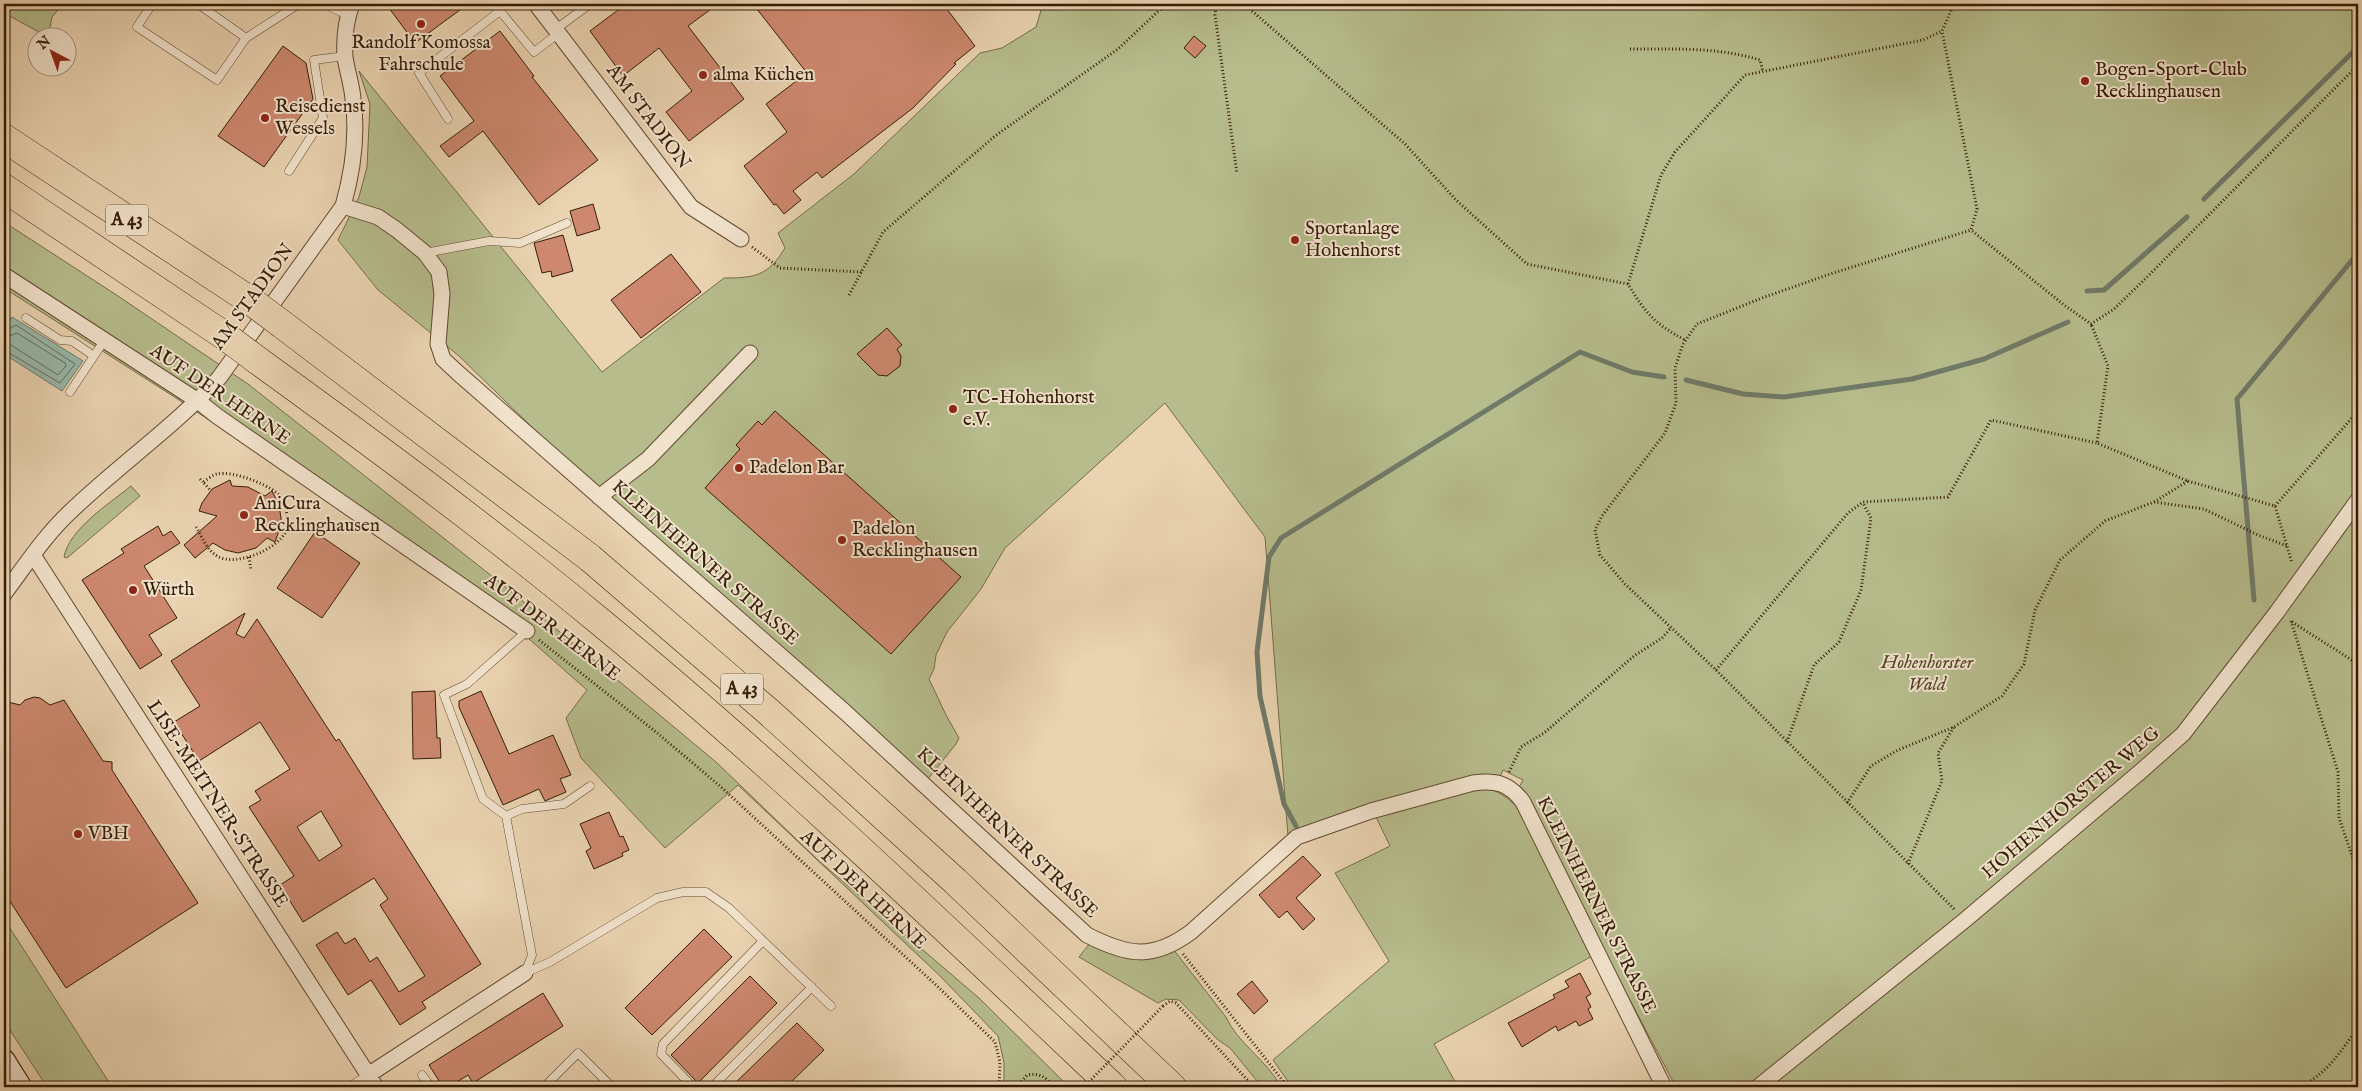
<svg xmlns="http://www.w3.org/2000/svg" width="2362" height="1091" viewBox="0 0 2362 1091" font-family="'IM FELL English',serif">
<style>
.green{fill:#b6bc8c;stroke:#766c49}
.water{fill:#98b8aa;stroke:#707a68}
.lines{fill:none;stroke-linecap:round;stroke-linejoin:round}
.shore{stroke:#666a58;stroke-width:1}
.stream{stroke:#707a68;stroke-width:5}
.building{fill:#cd886f;stroke:#351d06;fill-rule:evenodd}
.service-casing{stroke:#624a31;stroke-width:9}
.minor-casing{stroke:#624a31;stroke-width:17}
.secondary-casing{stroke:#351d06;stroke-width:23}
.motorway-casing{stroke:#351d06;stroke-width:29}
.path{stroke:#351d06;stroke-width:3;stroke-dasharray:1 2.5;stroke-linecap:butt}
.service{stroke:#f1e2cc;stroke-width:8}
.minor{stroke:#f1e2cc;stroke-width:15}
.secondary{stroke:#f1e2cc;stroke-width:21}
.motorway{stroke:#ead3b1;stroke-width:28}
.motorway-bridge-casing{stroke:#351d06;stroke-width:29;stroke-linecap:butt}
.path-bridge{stroke:#351d06;stroke-width:3;stroke-dasharray:1 2.5;stroke-linecap:butt}
.motorway-bridge{stroke:#ead3b1;stroke-width:28}
.poi-dot{fill:#8f2418;stroke:#f1e2cc;stroke-width:2}
.labels{text-anchor:middle;dominant-baseline:central;stroke-width:4;stroke-linejoin:round;paint-order:stroke}
.shield{fill:#f1e2cc;stroke:#6d5841;stroke-width:1}
.shield-label{font-size:18px;font-weight:bold;fill:#351d06}
.poi-label{font-size:19px;fill:#351d06;stroke:#f1e2cc;text-anchor:start}
.street-label{font-size:19px;fill:#351d06;stroke:#f1e2cc}
.park-label{font-size:19px;font-style:italic;fill:#554528;stroke:#f1e2cc}
</style>
<rect width="100%" height="100%" fill="#ead3b1"/>
<filter id="stains"><feTurbulence type="fractalNoise" baseFrequency=".004" numOctaves="4"/><feColorMatrix values="0 0 0 0 .2 0 0 0 0 .09 0 0 0 0 .02 0 0 0 .5 -.17"/></filter>
<radialGradient id="worn" r=".72"><stop offset=".6" stop-color="#630" stop-opacity="0"/><stop offset="1" stop-color="#630" stop-opacity=".3"/></radialGradient>
<!-- green -->
<path class="green" d="M4,4H63L52,17L48,37L4,13Z
M1043,4H2358V1087H1676L1518,789L1523,780L1503,770L1500,777L1483,774L1403,796L1288,836L1265,537L1165,403L1005,548L981,589L947,632L936,655L934,669L929,679L946,715L959,738L956,744L928,779L811,672L725,601L577,471L459,356L378,290L338,240L359,197L367,167L370,104L359,71L602,372L724,278C755,278 768,276 785,248L778,233L854,174L980,53L1002,48L1036,27Z
M4,222L115,294L248,384L507,588L716,762L819,861L979,998L1069,1087H1004V1062L998,1036L940,976L738,785L665,848L581,758L566,718L587,690L503,616L176,398L4,288Z
M131,486L140,496L67,558L64,557C69,529 109,504 131,486Z
M1478,786C1498,790 1509,797 1522,813L1594,955L1434,1044L1458,1087H1292L1273,1060L1389,961L1335,873L1390,846L1375,815Z
M4,919L112,1087H47L4,1021Z
M1090,943L1173,949L1226,1017C1238,1044 1267,1060 1281,1087H1262L1230,1048L1217,1039L1179,1000L1166,999L1158,1003L1079,957Z"/>
<!-- water -->
<path class="water" d="M12,317L83,361L62,391L4,354V330Z"/>
<g class="lines">
<!-- shore -->
<path class="shore" d="M4,332L16,325L75,364L60,383L4,350
M4,338L17,333L65,363L66,366L58,375L11,345L4,343"/>
<!-- stream -->
<path class="stream" d="M2204,199L2358,47
M2087,291L2104,290L2187,217
M1686,380L1743,394L1784,397L1912,379L1984,359L2068,322
M2254,600L2237,399L2358,253
M1296,826L1284,804L1260,696L1257,652L1269,557L1281,538L1580,352L1632,372L1664,377"/>
</g>
<!-- building -->
<path class="building" d="M386,4H468L415,43Z
M626,4H718L688,26L744,99L689,141L666,112L692,91L659,48L623,76L590,31Z
M753,4H943L975,46L954,63L956,64L913,108L822,178L817,172L793,191L801,200L784,214L776,204L774,205L744,166L787,132L766,104L807,73Z
M500,31L534,76L532,77L598,160L539,205L483,131L449,157L440,146L474,121L440,76Z
M1194,36L1206,46L1195,58L1184,48Z
M283,46L306,63L313,99L264,167L218,136Z
M593,204L600,229L577,236L570,211Z
M563,235L573,271L552,277L551,271L542,273L534,243Z
M671,254L701,292L641,338L611,300Z
M887,328L902,345L897,349L901,356L900,366L887,376L878,375L857,354Z
M775,411L961,577L891,654L705,488L740,449L736,445L758,421L762,425Z
M230,480L232,486L248,487L265,496L272,491L279,505L281,518V525L275,542L267,538L256,548L238,553L225,550L213,543L195,558L184,545L217,516L199,511L202,503L212,489Z
M158,526L163,536L171,531L180,543L144,566L177,618L149,635L162,655L140,669L82,580L124,553L121,549Z
M315,532L360,563L322,618L277,588Z
M245,613L236,634L244,638L257,619L336,741L339,739L481,964L422,1002L426,1008L400,1025L371,980L348,995L316,945L337,932L345,944L355,938L370,962L377,957L399,992L425,976L380,905L388,899L374,878L303,922L280,885L294,876L249,807L261,800L255,791L290,769L260,722L199,761L174,722L200,706L171,661ZM321,811L342,846L319,861L297,827Z
M435,691L437,738H440L441,758L413,759L412,692Z
M481,691L509,754L553,735L571,775L560,779L566,792L545,801L539,789L503,805L459,707V701Z
M34,697L40,698L50,705L64,700L103,761L112,762V770L198,903L66,988L4,892V701L20,705L25,700Z
M609,812L620,837L623,836L629,850L622,853L623,856L594,869L586,851L591,848L580,824Z
M1303,856L1321,875L1296,898L1315,919L1303,930L1287,911L1279,918L1259,895Z
M704,929L732,957L652,1035L625,1008Z
M1580,973L1591,994L1586,997L1591,1007L1588,1009L1593,1019L1579,1026L1576,1021L1558,1031L1556,1026L1522,1047L1508,1023L1555,998L1553,995L1569,987L1565,981Z
M750,976L777,1003L698,1083L671,1055Z
M1252,981L1268,1001L1254,1014L1237,994Z
M543,993L563,1026L473,1083L468,1075L449,1087H443L429,1065Z
M797,1023L824,1050L786,1087H731Z"/>
<g class="lines">
<defs>
<path id="service" d="M152,4L137,27L217,80L246,38L299,4
M198,4L246,38
M324,4L348,15
M556,29L590,4
M448,119L419,73L500,11L534,52L559,33
M289,171L323,118L314,60L345,56
M425,253L489,241L520,243L567,223
M26,318L60,340L72,341L94,356
M70,392L104,341
M506,816L522,809L564,804L590,786
M525,973L532,955L506,816L483,799L444,695L467,684L527,631
M525,973L550,962L657,898L683,892H706L729,908L831,1006
M422,1075L431,1087
M349,1087L368,1075
M544,1087L578,1053L612,1087
M693,1087L661,1054L663,1044L763,941
M712,1087L812,987"/>
<path id="minor" d="M536,4L691,207L741,239
M343,206L378,217L397,230L425,253L439,272L442,294L438,344L443,359L458,373L845,712L1087,935C1128,956 1153,960 1191,932L1297,837L1371,811L1473,783C1496,780 1509,783 1523,802L1664,1087
M4,275L198,401L217,416L527,631
M599,497L648,459L750,353
M33,555L376,1087
M4,594C25,566 45,535 71,511C119,465 174,427 219,378L343,206C353,171 358,136 353,99C352,85 347,71 345,57C344,41 346,20 352,4
M368,1075L525,973
M1758,1087L1965,920L2140,772L2183,734L2277,612L2358,500"/>
<path id="secondary" d="M4,1060L21,1087"/>
<path id="motorway" d="M4,138L251,301
M4,188L225,336
M283,325L590,558L770,713L955,881L1172,1087
M257,360C373,444 488,529 598,620C777,767 945,928 1113,1087"/>
</defs>
<!-- service casing -->
<use href="#service" class="service-casing"/>
<!-- minor casing -->
<use href="#minor" class="minor-casing"/>
<!-- secondary casing -->
<use href="#secondary" class="secondary-casing"/>
<!-- motorway casing -->
<use href="#motorway" class="motorway-casing"/>
<!-- path -->
<path class="path" d="M1030,4L1057,8L1080,4
M1216,4L1215,15L1237,174
M1244,4L1405,144L1456,200L1527,264L1628,284C1646,314 1655,324 1685,340
M1954,4L1942,31L1977,209L1971,230L2064,305L2091,324L2114,309L2145,279L2358,65
M1630,49C1674,49 1718,47 1760,60L1763,72
M752,247L780,268L862,272
M1628,284L1661,175L1675,152L1745,75L1923,40L1942,31
M849,295L883,232L995,136L1118,49L1166,4
M200,479L203,482
M2188,481L2275,506L2292,563
M2154,502L2204,509L2258,535L2287,546
M2275,506L2358,411
M196,527C202,537 207,550 217,556C236,567 277,550 286,531C287,521 288,509 283,500C276,486 232,470 217,474C212,475 207,480 203,482L211,491
M249,557L251,570
M2291,621L2338,772L2339,818L2358,873
M2292,622L2358,664
M539,640L656,732L721,787L936,985L995,1042L1000,1062L999,1087
M1716,670L1848,513L1863,502L1948,497L1991,420L2097,443
M1787,742L1814,665L1839,642L1861,590L1871,518L1863,503
M1509,772L1521,747L1544,733L1634,656L1662,638L1671,628
M1847,803L1871,766L1898,750L1954,727L2002,696L2024,664L2035,610L2060,560L2105,521L2154,502L2188,481L2097,443L2108,366L2091,324
M1908,864L1942,781L1938,753L1954,727
M1954,909L1716,670L1625,584L1600,555L1595,530L1602,516L1665,433L1676,403L1675,368L1683,344L1697,324L1762,298L1830,274L1971,230
M1183,954L1283,1081L1285,1087
M1163,1006L1170,1001L1176,1003L1254,1087
M1017,1087L1027,1075C1038,1073 1047,1076 1052,1087
M2298,1087C2325,1077 2342,1050 2358,1027"/>
<!-- service -->
<use href="#service" class="service"/>
<!-- minor -->
<use href="#minor" class="minor"/>
<!-- secondary -->
<use href="#secondary" class="secondary"/>
<!-- motorway -->
<use href="#motorway" class="motorway"/>
<defs>
<path id="motorway-bridge" d="M251,301L283,325
M225,336L257,360"/>
</defs>
<!-- motorway-bridge casing -->
<use href="#motorway-bridge" class="motorway-bridge-casing"/>
<!-- path-bridge -->
<path class="path-bridge" d="M1084,1087L1163,1006"/>
<!-- motorway-bridge -->
<use href="#motorway-bridge" class="motorway-bridge"/>
</g>
<!-- markers -->
<g class="poi-dot">
<circle cx="421" cy="24" r="5"/>
<circle cx="703" cy="75" r="5"/>
<circle cx="2085" cy="81" r="5"/>
<circle cx="265" cy="118" r="5"/>
<circle cx="1295" cy="240" r="5"/>
<circle cx="953" cy="409" r="5"/>
<circle cx="739" cy="468" r="5"/>
<circle cx="244" cy="515" r="5"/>
<circle cx="842" cy="540" r="5"/>
<circle cx="133" cy="590" r="5"/>
<circle cx="78" cy="834" r="5"/>
</g>
<g class="labels">
<!-- shield labels -->
<g class="shield">
<rect x="106" y="204.5" width="42" height="31" rx="4"/>
<rect x="721" y="673.5" width="42" height="31" rx="4"/>
</g>
<g class="shield-label">
<text x="127" y="220">A 43</text>
<text x="742" y="689">A 43</text>
</g>
<!-- poi labels -->
<g class="poi-label">
<text x="421" y="43" text-anchor="middle">Randolf Komossa<tspan x="421" dy="22">Fahrschule</tspan></text>
<text x="2095" y="70">Bogen-Sport-Club<tspan x="2095" dy="22">Recklinghausen</tspan></text>
<text x="713" y="75">alma Küchen</text>
<text x="275" y="107">Reisedienst<tspan x="275" dy="22">Wessels</tspan></text>
<text x="1305" y="229">Sportanlage<tspan x="1305" dy="22">Hohenhorst</tspan></text>
<text x="963" y="398">TC-Hohenhorst<tspan x="963" dy="22">e.V.</tspan></text>
<text x="749" y="468">Padelon Bar</text>
<text x="254" y="504">AniCura<tspan x="254" dy="22">Recklinghausen</tspan></text>
<text x="852" y="529">Padelon<tspan x="852" dy="22">Recklinghausen</tspan></text>
<text x="143" y="590">Würth</text>
<text x="88" y="834">VBH</text>
</g>
<!-- street labels -->
<g class="street-label">
<text transform="translate(648 117) rotate(53)">AM STADION</text>
<text transform="translate(253 297) rotate(-54)">AM STADION</text>
<text transform="translate(220 395) rotate(34)">AUF DER HERNE</text>
<text transform="translate(705 563) rotate(41)">KLEINHERNER STRASSE</text>
<text transform="translate(552 628) rotate(37)">AUF DER HERNE</text>
<text transform="translate(2071 803) rotate(-40)">HOHENHORSTER WEG</text>
<text transform="translate(217 804) rotate(57)">LISE-MEITNER-STRASSE</text>
<text transform="translate(1007 833) rotate(43)">KLEINHERNER STRASSE</text>
<text transform="translate(863 890) rotate(43)">AUF DER HERNE</text>
<text transform="translate(1596 905) rotate(63)">KLEINHERNER STRASSE</text>
</g>
<!-- park labels -->
<g class="park-label">
<text x="1927" y="663">Hohenhorster<tspan x="1927" dy="22">Wald</tspan></text>
</g>
</g>
<!-- margin -->
<rect width="2362" height="1091" fill="none" stroke="#ead3b1" stroke-width="20"/>
<rect x="5" y="5" width="2352" height="1081" fill="none" stroke="#351d06" stroke-width="2.5"/>
<rect x="10" y="10" width="2342" height="1071" fill="none" stroke="#351d06"/>
<!-- north arrow -->
<g transform="translate(52 52) rotate(319)"><circle r="24" fill="#f1e2cc" stroke="#a6937d"/>
<path d="M0-4L9 19L0 12L-9 19Z" fill="#8f2418"/>
<text y="-8" font-size="14" font-weight="bold" text-anchor="middle" fill="#351d06">N</text>
</g>
<rect width="100%" height="100%" filter="url(#stains)"/>
<rect width="100%" height="100%" fill="url(#worn)"/>
</svg>
